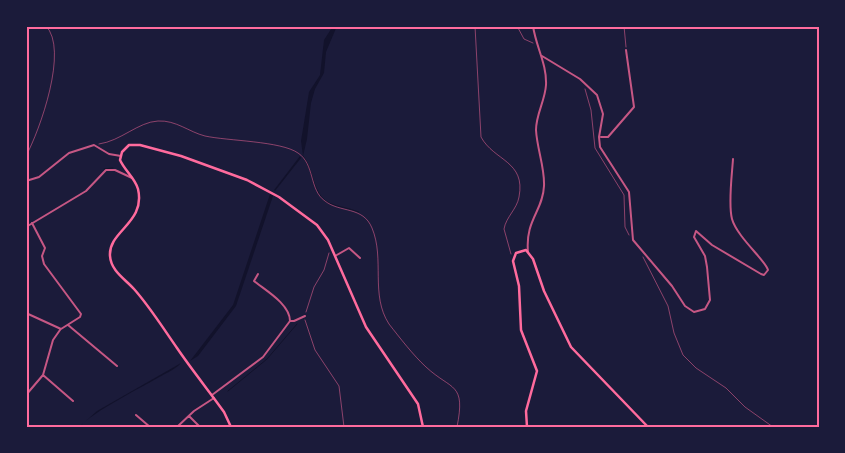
<svg xmlns="http://www.w3.org/2000/svg" width="845" height="453" viewBox="0 0 845 453" font-family="Roboto,sans-serif">
<style>
.water{fill:#12122b}
.lines{fill:none;stroke-linecap:round;stroke-linejoin:round}
.stream{stroke:#12122b;stroke-width:1}
.path{stroke:#ff6b9d;stroke-width:0.5}
.minor{stroke:#c65784;stroke-width:2}
.tertiary{stroke:#c65784;stroke-width:2}
.secondary{stroke:#ff6b9d;stroke-width:2.5}
.neatline{fill:none;stroke:#ff6b9d;stroke-width:2}
</style>
<rect width="100%" height="100%" fill="#1b1b3a"/>
<!-- water -->
<path class="water" d="M333,26H337L326,52L324,73L315,89L311,103L307,139L303,156L301,141L309,92L320,75L324,40Z
M300,156L301,158L275,191L274,190Z
M270,194L273,196L236,306L198,356L190,361L233,305Z
M181,363C178,367 169,372 163,375C146,385 89,414 81,426L79,427L97,411Z"/>
<g class="lines">
<!-- stream -->
<path class="stream" d="M303,156C314,170 312,194 329,203C338,207 349,208 359,212
M104,169L113,168
M228,391L267,359L297,324"/>
<!-- path -->
<path class="path" d="M475,26L481,137C494,161 526,161 519,197C517,209 506,217 504,229L511,254
M517,26L524,39L533,43
M624,26L626,47
M585,89L591,110L595,148L624,195L625,227L629,235
M99,144C121,141 138,122 158,121C176,120 189,132 205,136C228,141 281,141 298,153C315,164 309,190 325,201C340,213 363,206 372,228C385,259 370,295 389,324C400,338 413,355 426,367C452,391 466,382 457,427
M26,156C40,130 69,49 46,26
M643,257L668,306L674,333L683,355L696,368L726,388L745,407L773,427
M306,312L314,287L324,270L329,253
M305,320L315,350L339,386L344,427"/>
<!-- minor -->
<path class="minor" d="M542,56L580,79L597,95L603,114L599,137L600,147L629,192L633,240L672,286L685,306L694,312L705,309L710,300L707,267L705,256L694,237L696,231L712,245L761,274L764,275L768,270C766,261 737,237 732,219C728,204 732,175 733,159
M601,137H608L634,107L626,50
M26,227L86,191L106,170H115L132,178
M528,252C525,220 543,211 544,186C545,168 537,149 536,130C536,114 545,101 546,85C547,64 536,47 533,26
M335,256L349,248L360,258
M258,274L254,281C265,290 290,304 290,321
M26,313L61,329L80,317L81,314L44,264L42,256L45,248L32,223
M68,325L117,366
M43,375L73,401
M26,395L43,375L53,340L60,330
M212,395L263,357L290,321H294L305,316
M136,415L150,427
M189,416L200,427
M177,427L194,411L214,398"/>
<!-- tertiary -->
<path class="tertiary" d="M26,181L39,177L69,153L94,145L109,154L121,156"/>
<!-- secondary -->
<path class="secondary" d="M231,427L224,412C209,391 192,370 177,348C163,328 150,307 134,289C125,279 111,271 110,256C108,231 146,223 138,189C135,178 125,171 120,160L122,152L129,145H140L181,156L247,180L279,197L317,225L328,240L366,327L418,404L423,427
M527,427L526,411L537,371L521,330L519,286L513,261L516,253L526,250L533,259L544,291L571,347L648,427"/>
</g>
<!-- border -->
<rect width="845" height="453" fill="none" stroke="#1b1b3a" stroke-width="55"/>
<rect x="28" y="28" width="790" height="398" class="neatline"/>
</svg>
